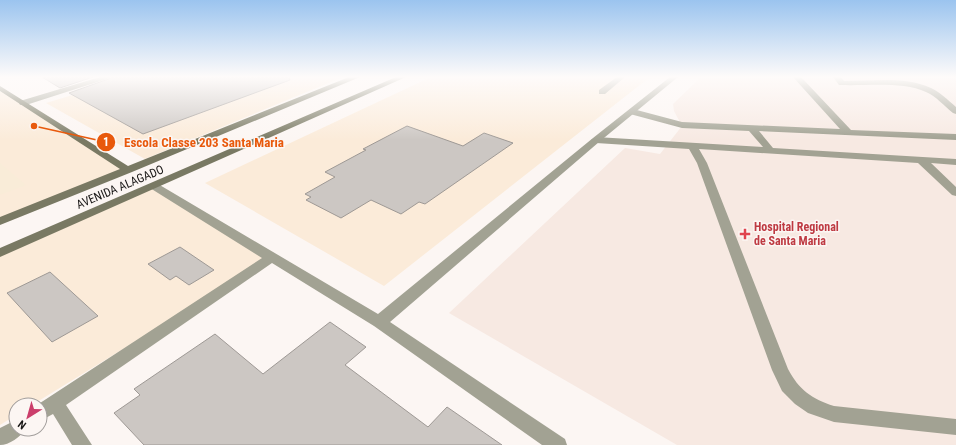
<svg xmlns="http://www.w3.org/2000/svg" width="956" height="445" viewBox="0 0 956 445" font-family="'Roboto Condensed',sans-serif">
<style>
.commercial{fill:#fbebd9}
.built{fill:#f7e9e2}
.education{fill:#f9ecd8}
.building{fill:#ccc7c3;stroke:#9e9995}
.lines{fill:none;stroke-linecap:round;stroke-linejoin:round}
.lane{fill:#a2a293;fill-rule:evenodd}
.street{fill:#a2a293;fill-rule:evenodd}
.secondary{fill:#797963;fill-rule:evenodd}
.health-dot{fill:#e0444e;stroke:#fcf6f3;stroke-width:1.5}
.labels{text-anchor:middle;dominant-baseline:central;stroke-width:3;stroke-linejoin:round;paint-order:stroke}
.street-label{font-size:12px;fill:#191716;stroke:#fcf6f3}
.health-label{font-size:12px;font-weight:bold;fill:#be3a42;stroke:#fcf6f3;text-anchor:start}
.leader{fill:none;stroke:#e8590c;stroke-width:1.5}
.callout-dot{fill:#e8590c;stroke:#fcf6f3;stroke-width:1.5}
.mark-label{font-size:12px;text-anchor:middle;font-weight:bold;fill:#fff}
.callout-label{font-size:13px;text-anchor:middle;font-weight:bold;fill:#e8590c;stroke:#fcf6f3;stroke-width:3;stroke-linejoin:round;paint-order:stroke}
</style>
<rect width="100%" height="100%" fill="#fcf6f3"/>
<!-- commercial -->
<path class="commercial" d="M132,77H343L145,159L46,103Z
M431,77H650L384,286L205,183Z
M4,91L128,170L0,221V92Z
M154,186L271,258L32,405H16V415L0,425V254Z"/>
<!-- built -->
<path class="built" d="M701,77H956V445H677L449,313L625,148L660,154L682,126L674,111L673,104Z"/>
<!-- education -->
<path class="education" d="M0,163L26,185L0,195Z"/>
<!-- building -->
<path class="building" d="M42,77H93L60,88Z
M114,77H289L290,80L143,134L69,93Z
M407,126L463,146L484,133L513,143L425,204L419,202L401,214L371,200L341,218L306,200L311,197L305,194L335,177L325,172L366,150L363,149Z
M180,247L214,270L189,285L176,276L170,280L148,264Z
M50,272L98,316L52,342L7,293Z
M330,322L366,347L345,365L428,427L447,407L502,445H144L114,413L140,395L134,389L215,334L263,374Z"/>
<g class="lines">
<!-- lane -->
<path class="lane" d="M617,77H625L605,94H599V90Z
M793,77H801L851,130L956,134V140L759,131L773,148L956,159V165L931,163L956,187V196L952,195L918,163L699,149L707,163L788,369C799,390 812,399 834,406L956,419V435L834,422L808,413L795,404L782,391L772,370L697,163L689,149L596,143L591,140L596,137L763,147L749,131L682,128L630,114L629,112L633,109L682,122L840,129Z
M833,77H841L844,81C872,81 905,76 931,88C940,92 948,100 956,107V114L953,113C944,106 936,96 926,92C903,81 867,86 842,85H839Z"/>
<!-- street -->
<path class="street" d="M100,77H113L26,105H20L19,103L20,101Z
M670,77H678L599,142L390,322L565,439L567,445H542L374,326L272,263L66,405L92,445H72L53,414L40,421V405H37L262,258L150,188L149,186L150,184H158L378,314L593,138Z
M16,420V429H25C21,437 9,445 0,445V428Z"/>
<!-- secondary -->
<path class="secondary" d="M349,77H360L132,172L0,225V217L120,169L0,91V86L128,166Z
M396,77H406L0,257V248Z"/>
</g>
<!-- sky -->
<linearGradient id="sky" x2="0" y2="1"><stop stop-color="#9bc4ef"/><stop offset="0.55" stop-color="#fefbfa"/><stop offset="1" stop-color="#fefbfa" stop-opacity="0"/></linearGradient>
<rect width="956" height="140" fill="url(#sky)"/>
<!-- markers -->
<path class="health-dot" d="M743 228h4v4h4v4h-4v4h-4v-4h-4v-4h4z"/>
<g class="labels">
<!-- street labels -->
<g class="street-label">
<text transform="translate(120 187) rotate(-23)">AVENIDA ALAGADO</text>
</g>
<!-- health labels -->
<g class="health-label">
<text x="754" y="227">Hospital Regional<tspan x="754" dy="14">de Santa Maria</tspan></text>
</g>
</g>
<!-- callouts -->
<path class="leader" d="M34 126L106 142"/>
<g class="callout-dot">
<circle cx="34" cy="126" r="4"/>
<circle cx="106" cy="142" r="10"/>
</g>
<g class="mark-label">
<text x="106" y="146">1</text>
</g>
<g class="callout-label">
<text x="204" y="147">Escola Classe 203 Santa Maria</text>
</g>
<!-- north arrow -->
<g transform="translate(28 417) rotate(217)"><circle r="19" fill="#fcf6f3" stroke="#a19d9b"/>
<path d="M0-3L7 15L0 10L-7 15Z" fill="#cb3e6b"/>
<text y="-6" font-size="11" font-weight="bold" text-anchor="middle" fill="#191716">N</text>
</g>
</svg>
